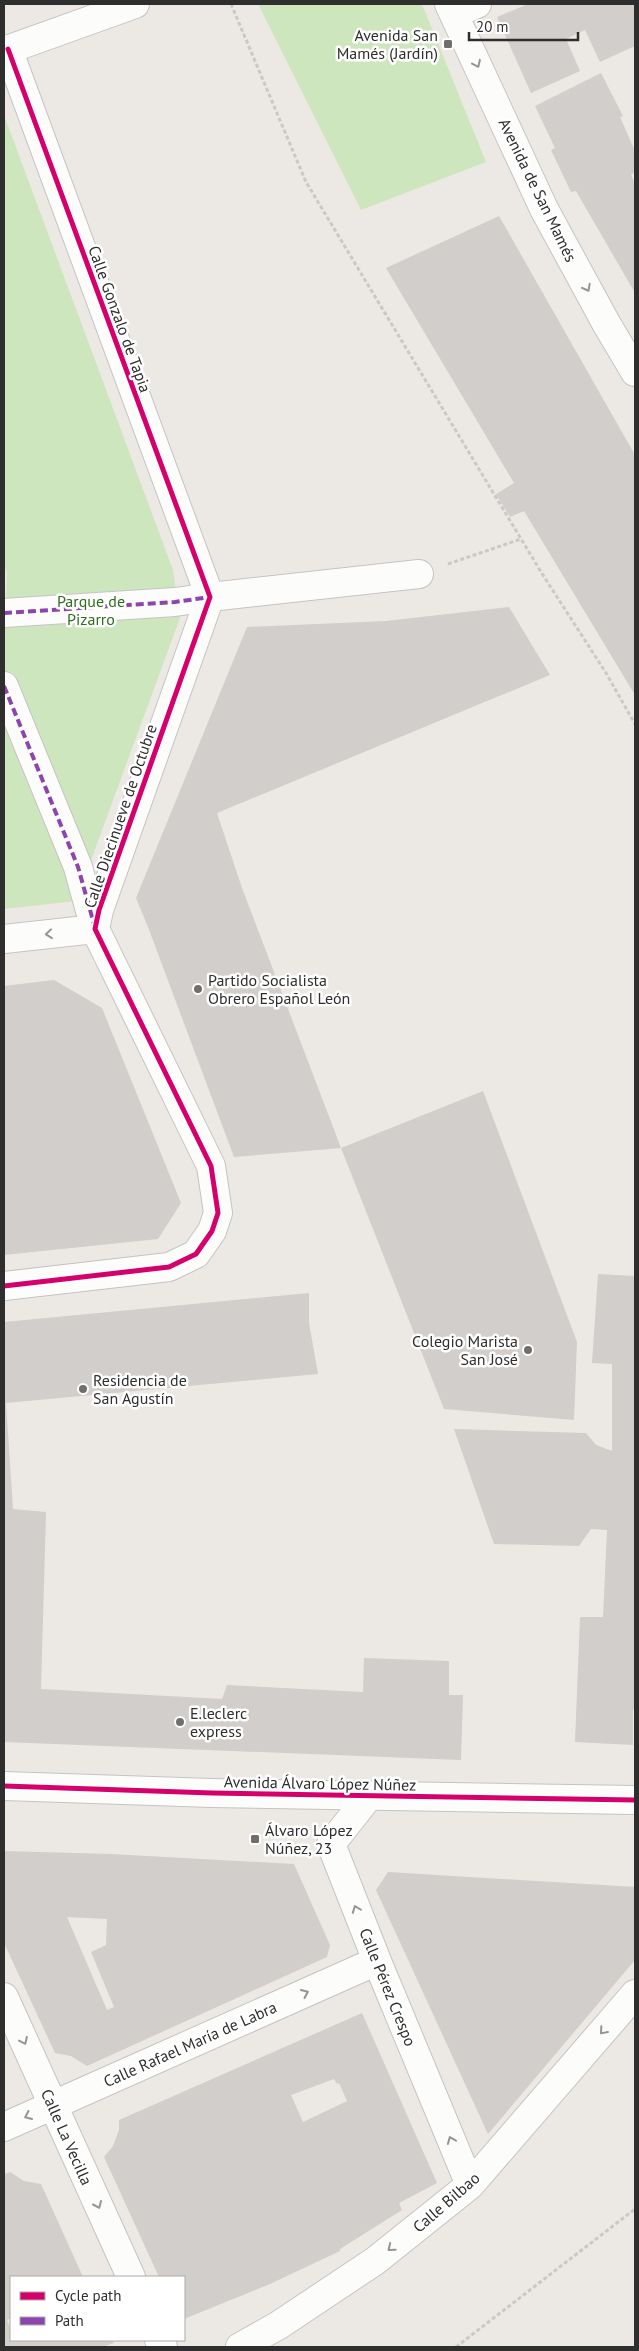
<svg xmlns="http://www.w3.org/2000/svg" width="639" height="2351" viewBox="0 0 639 2351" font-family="'PT Sans',sans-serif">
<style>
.green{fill:#cee6be}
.building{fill:#d1cecb;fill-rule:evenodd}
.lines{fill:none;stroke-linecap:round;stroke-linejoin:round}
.pedestrian-casing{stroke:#c5c4c5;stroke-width:30}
.minor-casing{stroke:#c5c4c5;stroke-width:30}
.secondary-casing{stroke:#c5c4c5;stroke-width:30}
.path{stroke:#c9c9c8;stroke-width:3;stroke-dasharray:4 2.5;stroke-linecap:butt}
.pedestrian{stroke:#fcfcfb;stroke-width:28}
.minor{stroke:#fcfcfb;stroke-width:28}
.secondary{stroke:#fcfcfb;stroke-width:28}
.quiet{stroke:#8e44ad;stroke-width:4;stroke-dasharray:8 4;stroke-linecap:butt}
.cycleway-casing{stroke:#fff;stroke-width:8}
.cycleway{stroke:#d6006c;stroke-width:5}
.oneway{stroke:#959594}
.poi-dot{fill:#706f6e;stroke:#fff;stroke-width:2}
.labels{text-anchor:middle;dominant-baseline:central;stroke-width:5;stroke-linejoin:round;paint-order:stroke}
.poi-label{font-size:16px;fill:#2e2e2e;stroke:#fff;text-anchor:start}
.street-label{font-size:16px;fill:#2e2e2e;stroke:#fff}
.park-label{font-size:16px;fill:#2c6e1b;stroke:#fff}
</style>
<rect width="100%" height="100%" fill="#ece8e4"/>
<!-- green -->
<path class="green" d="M258,4H422L486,162L361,210Z
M4,115L173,570L180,618L76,901L4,909V629L7,573L4,564Z"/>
<!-- building -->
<path class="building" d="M528,4H635V46L600,62L585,30L566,39L580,71L531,93L497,17Z
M601,73L623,116L620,117L635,151V173L631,174L635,184V293L576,191L571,192L551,150L555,148L535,106Z
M499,216L635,455V695L524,511L510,517L496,494L514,483L386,268Z
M509,607L550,675L217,813L242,888L341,1148L234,1157L148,927L136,898L247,627L386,621Z
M54,980L102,1008L181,1203L158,1239L4,1255V986Z
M483,1091L577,1342L574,1420L444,1409L341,1148Z
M598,1274L635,1276V1710H633V1745L575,1742L580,1617H603L607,1530L591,1529L579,1546L494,1544L454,1429L586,1433L596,1445L612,1451V1364L592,1363Z
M309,1293V1323L318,1374L6,1403L13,1509L46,1512L41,1689L222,1699L227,1685L363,1692L364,1658L449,1661V1695H463L461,1760L4,1742V1322Z
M4,1851L111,1854L294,1864L330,1945L327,1957L87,2066L71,2056L55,2053L4,1943ZM67,1917L107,1919L106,1945L91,1952L114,2007L107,2010Z
M388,1872L635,1887V1960L488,2134L376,1890Z
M362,2013L437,2183L399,2203L402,2210L340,2249V2251L270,2284L184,2319V2277H159L104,2157L113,2146L119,2130V2120ZM334,2079L337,2084L339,2083L347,2101L303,2122L291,2095Z
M10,2172L24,2181L41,2184L83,2277H11V2318L7,2320L11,2330V2340H112L114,2343L102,2347H4V2174Z"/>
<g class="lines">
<defs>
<path id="pedestrian" d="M4,613L175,602L210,597
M4,686L78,867L95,929"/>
<path id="minor" d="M449,4L544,209L606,323L635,372
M454,14L477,4
M8,49L210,597
M4,51L135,4
M210,597L419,574
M4,939L95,929
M4,1286L169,1267L196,1254L212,1231L218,1213L211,1166L95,929L99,910L210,597
M369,1796L331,1844L377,1961L470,2185
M4,1997L131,2277
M4,2127L377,1961
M159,2340L163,2347
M240,2347L279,2325L375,2261L470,2185L635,1994"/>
<path id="secondary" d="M4,1786L212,1793L635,1800"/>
</defs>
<!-- pedestrian casing -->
<use href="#pedestrian" class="pedestrian-casing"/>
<!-- minor casing -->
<use href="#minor" class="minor-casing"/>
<!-- secondary casing -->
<use href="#secondary" class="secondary-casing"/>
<!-- path -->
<path class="path" d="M231,4L306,182L541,572L606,673L635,724
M448,564L521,539
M456,2347L635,2209"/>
<!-- pedestrian -->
<use href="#pedestrian" class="pedestrian"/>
<!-- minor -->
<use href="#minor" class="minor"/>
<!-- secondary -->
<use href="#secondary" class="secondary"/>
<!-- quiet -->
<path class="quiet" d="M4,613L175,602L210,597
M4,686L78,867L94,924"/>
<defs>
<path id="cycleway" d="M4,1286L169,1267L196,1254L212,1231L218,1213L211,1166L95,929L99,910L210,597L8,49
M4,1786L212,1793L635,1800"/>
</defs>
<!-- cycleway casing -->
<use href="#cycleway" class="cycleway-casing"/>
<!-- cycleway -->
<use href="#cycleway" class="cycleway"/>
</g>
<!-- one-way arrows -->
<defs><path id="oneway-chevron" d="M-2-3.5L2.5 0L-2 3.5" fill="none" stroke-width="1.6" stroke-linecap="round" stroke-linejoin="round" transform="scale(1.25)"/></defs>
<g class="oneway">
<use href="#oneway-chevron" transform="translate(477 64) rotate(65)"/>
<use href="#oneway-chevron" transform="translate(587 288) rotate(62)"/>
<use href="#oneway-chevron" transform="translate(49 934) rotate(174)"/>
<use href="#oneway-chevron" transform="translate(356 1909) rotate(-111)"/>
<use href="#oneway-chevron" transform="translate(305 1993) rotate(-24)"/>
<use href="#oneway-chevron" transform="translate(603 2031) rotate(131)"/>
<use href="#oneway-chevron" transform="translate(24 2041) rotate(65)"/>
<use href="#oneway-chevron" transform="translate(28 2116) rotate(156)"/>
<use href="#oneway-chevron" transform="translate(451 2140) rotate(-112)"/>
<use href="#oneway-chevron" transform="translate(98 2205) rotate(66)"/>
<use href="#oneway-chevron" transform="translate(391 2248) rotate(141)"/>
</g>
<!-- markers -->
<g class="poi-dot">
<rect x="443" y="39" width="10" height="10" rx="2.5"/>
<circle cx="198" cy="989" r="5"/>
<circle cx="528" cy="1350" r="5"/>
<circle cx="83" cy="1389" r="5"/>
<circle cx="180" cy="1722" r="5"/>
<rect x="250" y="1834" width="10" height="10" rx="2.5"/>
</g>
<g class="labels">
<!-- poi labels -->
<g class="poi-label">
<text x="438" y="35" text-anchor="end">Avenida San<tspan x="438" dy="18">Mamés (Jardín)</tspan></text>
<text x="208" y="980">Partido Socialista<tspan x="208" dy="18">Obrero Español León</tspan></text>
<text x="518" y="1341" text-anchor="end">Colegio Marista<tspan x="518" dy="18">San José</tspan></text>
<text x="93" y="1380">Residencia de<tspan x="93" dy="18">San Agustín</tspan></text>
<text x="190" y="1713">E.leclerc<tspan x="190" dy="18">express</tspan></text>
<text x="265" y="1830">Álvaro López<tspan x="265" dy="18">Núñez, 23</tspan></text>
</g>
<!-- street labels -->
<g class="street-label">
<text transform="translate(538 190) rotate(64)">Avenida de San Mamés</text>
<text transform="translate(120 319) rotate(70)">Calle Gonzalo de Tapia</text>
<text transform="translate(120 816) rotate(-71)">Calle Diecinueve de Octubre</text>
<text transform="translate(320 1783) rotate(1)">Avenida Álvaro López Núñez</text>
<text transform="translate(388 1987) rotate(68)">Calle Pérez Crespo</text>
<text transform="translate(190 2044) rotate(-24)">Calle Rafael María de Labra</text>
<text transform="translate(67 2137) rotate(66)">Calle La Vecilla</text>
<text transform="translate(446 2202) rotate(-41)">Calle Bilbao</text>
</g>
<!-- park labels -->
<g class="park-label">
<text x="91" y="601">Parque de<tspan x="91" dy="18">Pizarro</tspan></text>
</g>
</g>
<!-- border -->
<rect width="639" height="2351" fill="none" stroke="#2e2e2e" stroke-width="10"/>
<!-- legend -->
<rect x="10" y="2276" width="175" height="65" fill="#ffffff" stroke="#ababab"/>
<rect x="20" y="2292" width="25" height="8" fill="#d6006c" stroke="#ababab"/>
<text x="55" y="2301" font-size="15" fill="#2e2e2e">Cycle path</text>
<rect x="20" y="2317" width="25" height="8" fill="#8e44ad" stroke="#ababab"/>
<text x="55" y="2326" font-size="15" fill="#2e2e2e">Path</text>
<!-- scale -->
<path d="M469 32v8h109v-8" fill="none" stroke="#2e2e2e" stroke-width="2.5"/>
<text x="476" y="32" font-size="15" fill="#2e2e2e" stroke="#ffffff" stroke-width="4" paint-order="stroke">20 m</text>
</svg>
